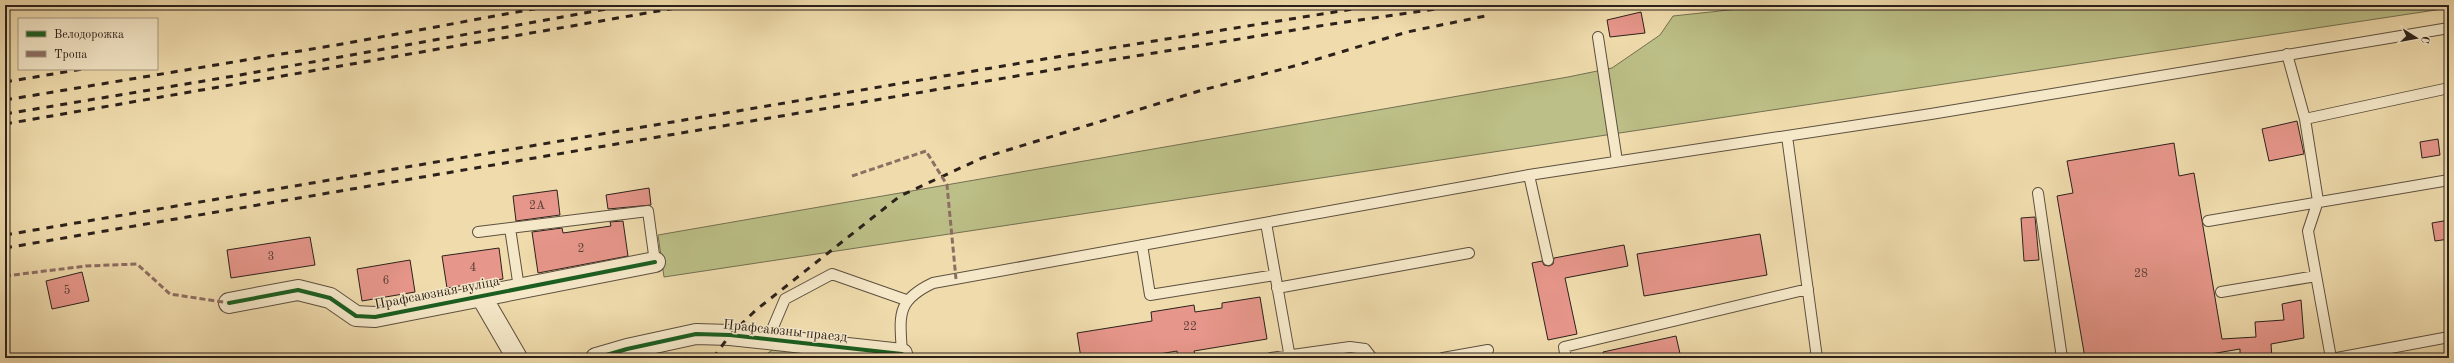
<svg xmlns="http://www.w3.org/2000/svg" width="2454" height="363" viewBox="0 0 2454 363" font-family="'Old Standard TT',serif">
<style>
.green{fill:#bcbf87;stroke:#747051}
.building{fill:#e6968a;stroke:#2c211b}
.lines{fill:none;stroke-linecap:round;stroke-linejoin:round}
.service-casing{stroke:#5d503f;stroke-width:12}
.minor-casing{stroke:#5d503f;stroke-width:22}
.service{stroke:#f5e8c9;stroke-width:10}
.minor{stroke:#f5e8c9;stroke-width:20}
.rail{stroke:#2c211b;stroke-width:3;stroke-dasharray:7 7;stroke-linecap:butt}
.quiet{stroke:#8d6e63;stroke-width:3;stroke-dasharray:6 3;stroke-linecap:butt}
.cycleway-casing{stroke:#f5e8c9;stroke-width:6}
.cycleway{stroke:#1b5e20;stroke-width:4}
.labels{text-anchor:middle;dominant-baseline:central;stroke-width:3;stroke-linejoin:round;paint-order:stroke}
.number-label{font-size:12px;fill:#5a3e37}
.street-label{font-size:14px;fill:#2c211b;stroke:#f5e8c9}
</style>
<rect width="100%" height="100%" fill="#efdbac"/>
<filter id="stains"><feTurbulence type="fractalNoise" baseFrequency=".005" numOctaves="4"/><feColorMatrix values="0 0 0 0 .2 0 0 0 0 .09 0 0 0 0 .02 0 0 0 .5 -.17"/></filter>
<radialGradient id="worn" r=".72"><stop offset=".6" stop-color="#630" stop-opacity="0"/><stop offset="1" stop-color="#630" stop-opacity=".3"/></radialGradient>
<!-- green -->
<path class="green" d="M1776,5H2449V8L664,277L658,235L1568,77L1612,68L1660,35L1673,16Z
M775,348L858,358H761Z"/>
<!-- building -->
<path class="building" d="M1641,12L1645,33L1610,37L1607,20Z
M2297,121L2304,154L2269,161L2262,129Z
M2438,139L2440,155L2422,158L2420,142Z
M2174,143L2179,176L2194,173L2222,339L2256,337L2255,322L2284,320L2282,304L2301,300L2304,338L2271,344L2272,358H2240V349L2187,358H2085L2057,196L2073,193L2067,161Z
M649,188L651,205L608,209L606,195Z
M557,190L560,215L516,221L513,196Z
M2035,217L2039,260L2024,261L2021,218Z
M2449,220V239L2435,241L2432,223Z
M623,221L628,256L538,273L532,232L562,228L563,233L611,226L610,222Z
M1760,234L1767,275L1644,296L1637,254Z
M310,237L315,265L231,278L227,250Z
M1624,245L1628,266L1565,278L1577,334L1548,340L1532,263L1542,261L1544,265L1549,266L1553,264L1554,258Z
M499,248L503,279L447,288L442,256Z
M410,260L415,292L362,301L357,269Z
M82,272L89,301L52,309L46,281Z
M1260,297L1267,339L1194,351L1196,358H1178L1177,351L1135,358H1081L1077,333L1152,321L1151,312L1194,305L1195,312L1222,308V303Z
M1676,336L1681,358H1604L1603,352Z"/>
<g class="lines">
<defs>
<path id="service" d="M1598,37L1617,161
M2287,54L2305,119L2318,201L2308,231L2331,358
M2305,119L2449,88
M1787,136L1817,358
M1529,175L1548,260
M2038,193L2062,358
M2208,221L2449,180
M1266,223L1290,358
M510,228L519,288
M478,232L648,211L655,262
M1142,245L1150,295L1275,275
M1277,288L1469,253
M2221,292L2316,276
M768,339L785,299L832,274L906,300
M902,354C900,316 895,301 933,283L1529,175L1931,114L2449,28
M1271,358L1350,347L1365,349L1372,358
M1443,358L1488,350
M1566,358L1564,347L1808,289
M2337,358L2449,337"/>
<path id="minor" d="M481,296L517,358
M229,303L298,290L330,298L356,316L375,317L655,262
M596,358L627,349L696,334L730,335L902,354L903,358"/>
</defs>
<!-- service casing -->
<use href="#service" class="service-casing"/>
<!-- minor casing -->
<use href="#minor" class="minor-casing"/>
<!-- service -->
<use href="#service" class="service"/>
<!-- minor -->
<use href="#minor" class="minor"/>
<!-- rail -->
<path class="rail" d="M5,82L83,69
M5,100L348,43L555,5
M5,114L240,75L629,5
M5,124L693,5
M5,235L1086,52L1378,5
M5,248L1093,63L1319,26L1463,5
M713,358L730,335L756,310L900,196L982,158L1199,91L1298,65L1407,32L1490,15"/>
<!-- quiet -->
<path class="quiet" d="M852,176L926,151L947,185L956,279
M5,276L86,266L137,264L170,294L229,303"/>
<defs>
<path id="cycleway" d="M229,303L298,290L330,298L356,316L375,317L655,262
M596,358L627,349L696,334L730,335L902,354L903,358"/>
</defs>
<!-- cycleway casing -->
<use href="#cycleway" class="cycleway-casing"/>
<!-- cycleway -->
<use href="#cycleway" class="cycleway"/>
</g>
<g class="labels">
<!-- number labels -->
<g class="number-label">
<text x="537" y="206">2А</text>
<text x="581" y="249">2</text>
<text x="271" y="257">3</text>
<text x="473" y="268">4</text>
<text x="2141" y="274">28</text>
<text x="386" y="281">6</text>
<text x="67" y="291">5</text>
<text x="1190" y="327">22</text>
</g>
<!-- street labels -->
<g class="street-label">
<text transform="translate(437 293) rotate(-11)">Прафсаюзная вуліца</text>
<text transform="translate(785 331) rotate(6)">Прафсаюзны праезд</text>
</g>
</g>
<!-- margin -->
<rect width="2454" height="363" fill="none" stroke="#efdbac" stroke-width="20"/>
<rect x="6" y="6" width="2442" height="351" fill="none" stroke="#2c211b" stroke-width="2"/>
<rect x="10" y="10" width="2434" height="343" fill="none" stroke="#2c211b"/>
<!-- legend -->
<rect x="18" y="18" width="140" height="52" fill="#f5e8c9" stroke="#a59883"/>
<rect x="26" y="31" width="20" height="6" fill="#1b5e20" stroke="#a59883"/>
<text x="54" y="38" font-size="12" fill="#2c211b">Велодорожка</text>
<rect x="26" y="51" width="20" height="6" fill="#8d6e63" stroke="#a59883"/>
<text x="54" y="58" font-size="12" fill="#2c211b">Тропа</text>
<!-- north arrow -->
<g transform="translate(2416 38) rotate(101)" stroke="#f5e8c9" stroke-width="3" paint-order="stroke">
<path d="M0-3L7 15L0 10L-7 15Z" fill="#2c211b"/>
<text y="-6" font-size="11" font-weight="bold" text-anchor="middle" fill="#2c211b">С</text>
</g>
<rect width="100%" height="100%" filter="url(#stains)"/>
<rect width="100%" height="100%" fill="url(#worn)"/>
</svg>
